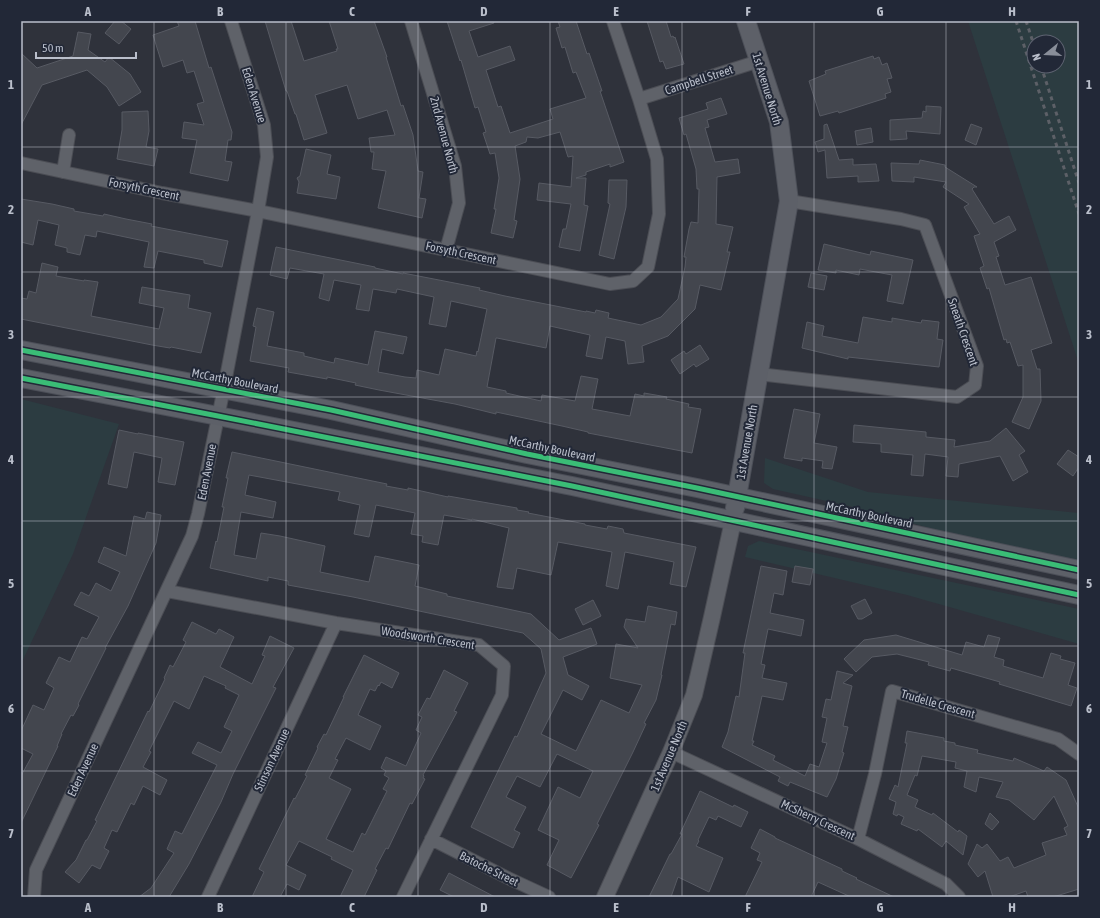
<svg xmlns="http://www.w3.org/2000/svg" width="1100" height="918" viewBox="0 0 1100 918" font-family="'Asap Condensed',sans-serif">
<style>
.green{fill:#2c3c41;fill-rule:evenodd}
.building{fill:#43464e;stroke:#575a63}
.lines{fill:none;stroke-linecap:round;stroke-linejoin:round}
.minor-casing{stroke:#4b4d54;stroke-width:14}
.tertiary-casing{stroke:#4b4d54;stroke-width:18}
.secondary-casing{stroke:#4c4f58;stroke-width:20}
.minor{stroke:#5f6269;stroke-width:12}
.tertiary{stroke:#5f6269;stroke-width:16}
.secondary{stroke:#5d6068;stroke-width:18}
.rail{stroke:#5d6067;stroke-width:3;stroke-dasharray:4 4;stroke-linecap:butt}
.cycleway-casing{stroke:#222837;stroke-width:8}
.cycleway{stroke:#3abd76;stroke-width:5}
.grid{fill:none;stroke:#babfcb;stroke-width:1;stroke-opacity:0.55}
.labels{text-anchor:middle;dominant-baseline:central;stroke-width:4;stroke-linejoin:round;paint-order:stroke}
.street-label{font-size:12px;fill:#babfcb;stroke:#222837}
.neatline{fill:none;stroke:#babfcb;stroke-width:1.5}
.grid-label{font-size:13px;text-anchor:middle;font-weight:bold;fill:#babfcb}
</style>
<rect width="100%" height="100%" fill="#2f323b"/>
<!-- green -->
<path class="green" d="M968,21H1079V364ZM1034,42H1058V66H1034Z
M21,399L119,424L73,554L21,664Z
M765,458L868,492L1079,513V564L1014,551L849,506L773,489L764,483Z
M759,541L1079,609V644L907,595L745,557L748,546Z"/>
<!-- building -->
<path class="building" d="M115,21H121L131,29L119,44L105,33Z
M177,21H195L209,68L211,67L232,132L231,140H228L225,161L232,162L228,181L190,173L197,140L182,138L184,122L204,125L197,104L204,102L194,71L187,73L183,60L163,67L153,35L179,26Z
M265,21H291L304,61L337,51L336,49H338L329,21H374L387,57H386L401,106L403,105L413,135L418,171L423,172L419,198L426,199L422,218L378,208L386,171L372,169L374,152H371L369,138L395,135L387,110L358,119L347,85L315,95L327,133L304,140L296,114H295L287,91H286Z
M447,21H493L494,23L469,31L478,57L510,46L515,60L486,70L498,107L501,106L510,133L553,119L550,109L586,98L576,72L573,73L565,47L562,48L556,28L560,27L558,21H576L587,54L589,53L602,91H600L624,162L610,167V164L586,172V175L576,178H586L584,205L588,206L580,251L559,247L563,229H566L571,204L537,200L539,183L571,187L573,156L568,157L560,132L538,138L527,137L526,142L515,146L520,179L514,220L517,221L513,238L491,233L496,209H494L499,178L495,153L490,154L483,133L486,132L478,107L475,108L461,60L460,61Z
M647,21H666L671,37L673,36L674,38L675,37L684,64L666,69L663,61L660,62Z
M78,32L91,34L88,50L105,62L109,57L130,74L141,92L119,106L107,87L87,70L42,85L21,125V53L37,68L73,56Z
M873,56L874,59L879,57L882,65L887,63L892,78L887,79L891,92L885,94L886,98L839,113L838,111L820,116L809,81L826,74L825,71Z
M721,98L727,114L707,120L709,127L705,128L715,162L738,159L740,173L717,177L716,224L733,227L727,252H730L721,290L700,285L695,309L668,336L642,346L644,362L628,364L625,341L606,337L602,359L586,356L590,335L550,326L546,348L497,338H496L487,387L506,391V393L541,401L542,395L575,401L581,376L598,379L592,409L630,416L635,394L644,396V393L667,397L666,399L689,404L688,407L701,409L692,453L588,433V432L562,426L496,412V414L484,411L455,404L379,390L355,385L356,383L327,377V379L288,372L289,368L250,361L256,327L253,326L257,308L274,312L267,346L304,353V356L334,363L335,358L368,365L375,331L407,337L403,354L382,349L378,372L405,377L416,378L417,370L439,375L445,349L476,356L477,351L478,352L487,309L451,301L446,327L429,324L434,297L397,289L396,293L373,289L369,311L356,309L361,285L334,280L329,301L319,298L324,274L290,268L287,279L270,275L276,247L375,267V268L403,274V273L480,288L479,290L505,296L586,312V311L595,313L596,310L609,313L608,318L641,325L661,317L678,299L685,267L686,257H684L689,229L691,222L698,223L699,189H697L696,169L686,134L684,135L679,118L708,109L706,103Z
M926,106L941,107L940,134L906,131L907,139L890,140V120L922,118L923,111L926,112Z
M148,111L149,131L146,147L158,149L154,166L117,159L122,130V112Z
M827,124L839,160L853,159V165L876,164L879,181L858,182V176L827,178L825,150L818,152L815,142L824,139V125Z
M971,124L982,128L976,145L965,140Z
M871,128L873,142L857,145L855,131Z
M306,149L331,155L327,174L340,177L336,199L297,193L299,182L297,178L300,176Z
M920,160L945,165V167L977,187H974L972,189L994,224L1009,216L1016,230L994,242L999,256L996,257L1005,285L1031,277L1052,343L1031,350L1037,369H1040L1041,401L1029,429L1012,422L1023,397V365L1018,366L1010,342L1007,343L1006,339L1004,340L989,288L987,289L980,268L984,266L974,236L980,234L964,207L969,204L943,187L946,182L914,177V182L892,181L891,163L919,164Z
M609,180H627L626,207L614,259L599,255L610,204L608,203Z
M21,199L52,204L74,209V211L103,216L104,214L126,219L152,224L151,226L228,241L222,267L204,263V260L158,251L154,268L144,267L149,242L97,231L96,237L85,235L80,255L67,252V248L55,245L59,225L38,220L33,245L21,242Z
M824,244L870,255L871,251L913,260L903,304L887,301L892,275L860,269L859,275L836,270V273L818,270Z
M42,263L58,267L56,276L84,281V280L98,282L91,316L159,329L164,308L139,303L142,287L190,295L188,308L211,313L201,353L171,347L170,348L152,345L21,319V298L27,299L29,291L36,293Z
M811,273L827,276L824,290L808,287Z
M863,317L892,322V318L921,323L922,320L939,322L937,339L943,340L939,367L848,357V359L802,348L807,322L824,326L822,336L858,343Z
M700,345L709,359L696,367L694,364L680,374L671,360L684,351L686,354Z
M794,409L820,414L814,443L837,447L832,469L822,468L823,461L802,458V461L784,458Z
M854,425L926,432V437L955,440L954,447L990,441L1006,428L1025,451L1019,455L1028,472L1013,481L1000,456L959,464L958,477L946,476L948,457L925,454L923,476L911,475L913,455L881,452V444L853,442Z
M119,430L138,434V433L184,442L175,485L158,482L162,458L134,452L127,488L108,484Z
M1068,450L1079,457V467L1073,476L1057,464Z
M232,452L387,484L386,486L408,490V488L448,497V496L517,508V510L529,512L528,513L585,524V525L607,529L608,526L623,529L624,533L696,547L686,587L670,584L674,562L625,552L618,589L606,586L612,552L558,542L551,575L517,568L513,589L497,587L509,528L472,519V520L444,515L438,545L422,542L423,536L411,534L415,513L376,505L369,537L354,534L360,505L338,500L340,492L249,475L245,495L276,502L273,518L241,512L234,555L256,559L261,533L280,536L325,546L320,572L369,582L375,556L419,565L415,586L447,594V596L531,614L559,640L591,628L597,644L563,657L568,675L589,686L582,700L563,690L541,734L576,751L601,700L629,713L642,685L610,678L616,644L638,648L624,627L626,619L645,622L648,606L677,612L675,625L671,624L661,675H662L656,700L644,723L646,724L633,752L597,824L599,825L571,878L547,865L559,840L538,830L558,787L580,798L593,771L557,754L540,787L517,776L506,797L526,807L514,830L520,833L513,848L471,827L515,736L517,737L546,673L541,649L523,633L353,597L288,585V581L268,577V581L210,568L216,541L217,542L224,507H222L228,478H226Z
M147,512L161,515L156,543L128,606L105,648H106L78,704L79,705L73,716L71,715L61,734H62L57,746H58L21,823V776L33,754L21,748V731L33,705L44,710L54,688L46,683L59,657L70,662L82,637L87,639L99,617L74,605L81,592L89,596L96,583L111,591L120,572L98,562L104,547L126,556L134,516L145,519Z
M761,566L787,571L783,595L774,593L770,613L804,620L801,636L768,629L761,664L765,665L762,678L787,683L783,700L762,696L752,741H754L752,745L775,756L773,760L805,776L810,764L819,767L827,743L822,742L827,718L822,717L826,699L831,700L837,671L853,675L843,683L852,686L843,726L848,727L842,752L844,753L836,779L827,797L790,782L788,786L778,781L780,777L722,747L728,732L736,696L739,697L745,653H743Z
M795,566L813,569L810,585L792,582Z
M865,599L872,613L862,619H858L851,606Z
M593,600L601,616L583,625L575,609Z
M192,622L216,634L219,629L234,637L220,667L252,684L265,656L262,655L270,636L294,648L273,687L276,688L233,774L221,802L189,864L169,897H139L151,888L174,853L167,849L175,831L182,834L217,765L192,753L198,742L221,753L232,731L224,727L239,695L225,688L226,686L204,676L189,709L174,701L149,751L151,752L143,767L167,780L160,795L143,786L134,805L131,803L117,832L112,830L104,848L109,851L100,869L92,865L79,883L65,872L76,860L86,840H87L97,821L95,820L148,711L149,712L165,679L164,678L170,665L173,667L186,642L183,640Z
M896,635L962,655L966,642L984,647L988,635L1000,638L994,657L1004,660L1003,666L1043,678L1051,653L1061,656L1060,659L1075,663L1068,685L1077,688L1071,706L999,684L1000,682L951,668L950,671L928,665L929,662L897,654L872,657L856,672L844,659L864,640Z
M364,655L399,673L392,688L381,682L379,686L378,685L375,691L370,689L358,715L381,726L370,750L346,738L335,759L338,760L329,778L351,789L326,839L353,852L362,833L365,835L387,791L383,789L389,778L384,775L386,771L381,768L386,757L406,766L421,733L416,730L422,717L418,715L427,698L430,699L444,670L468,683L454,711L457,712L423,775L424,776L423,778L425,779L412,804L410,803L388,849L386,848L375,869L377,870L364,897H340L353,870L331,859L332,857L299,841L286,865L306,875L299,890L287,884L280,897H252L264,872L259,869L294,798L295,799L307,776L305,775L318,748L317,747L324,734L326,735L344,697H343Z
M907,731L944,738V741L955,743V745L978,750L977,753L1013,761L1014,758L1044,771L1047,767L1066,780L1079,809V889L1053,897H1028L1026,891L1009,897H993L985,871L978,877L968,864L977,844L982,848L987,844L1000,861L1008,857L1014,868L1046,855L1042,843L1067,835L1064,828L1068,826L1054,796L1034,820L1009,800L996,797L1003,782L979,777L976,792L964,787L967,771L955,768L956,762L922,756L917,776L915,775L907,795L918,800L915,807L932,815L933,813L958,832L959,830L967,836L963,855L946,841L942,847L918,829L917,831L901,824L904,817L898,814L897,816L893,814L896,802L889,799L895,785L898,787L907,743H905Z
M700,791L733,807L734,805L748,812L741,827L718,816L716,820L709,817L698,840L699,841L696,846L723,858L709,892L678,877L671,897H649L670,854H671L682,834H680Z
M990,813L999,822L992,830L985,824Z
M760,829L775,837V838L842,869V871L857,878L856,879L894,897H851L818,882L811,897H745L762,862L757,860L760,853L751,848Z
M449,873L495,897H454L440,890Z"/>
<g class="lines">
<defs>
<path id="minor" d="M411,21L455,166L459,203L446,250
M639,99L759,61
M21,163L162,193L258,211L610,284L633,281L648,267L659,214L657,159L639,99L613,21
M63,172L69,135
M759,374L957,397L975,385L977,366L925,225L901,219L789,201
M167,591L336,623L479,645L504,666L502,695L403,897
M671,752L858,839L946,884L959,897
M431,839L508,878L549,897
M858,839L875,774L892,691L1058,739L1079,754
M34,897L36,870L192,536L198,514L224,388L258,211L267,157L264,125L231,21
M208,897L336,623"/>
<path id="tertiary" d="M605,897L671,752L694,695L712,617L733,521"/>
<path id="secondary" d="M21,350L331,410L527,454L697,488L1079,570
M21,378L218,416L572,486L1079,595
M735,508L789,201L779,122L746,21"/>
</defs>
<!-- minor casing -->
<use href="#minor" class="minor-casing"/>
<!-- tertiary casing -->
<use href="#tertiary" class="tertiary-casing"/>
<!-- secondary casing -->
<use href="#secondary" class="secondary-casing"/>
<!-- minor -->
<use href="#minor" class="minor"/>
<!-- tertiary -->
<use href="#tertiary" class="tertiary"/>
<!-- secondary -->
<use href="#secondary" class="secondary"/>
<!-- rail -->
<path class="rail" d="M1016,21L1079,214
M1026,21L1034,45
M1041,66L1079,183"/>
<defs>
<path id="cycleway" d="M21,350L331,410L527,454L697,488L1079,570
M21,378L218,416L572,486L1079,595"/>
</defs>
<!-- cycleway casing -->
<use href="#cycleway" class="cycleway-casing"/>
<!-- cycleway -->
<use href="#cycleway" class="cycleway"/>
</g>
<!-- grid -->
<path class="grid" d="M154,21V897M286,21V897M418,21V897M550,21V897M682,21V897M814,21V897M946,21V897M21,147H1079M21,272H1079M21,397H1079M21,521H1079M21,646H1079M21,771H1079"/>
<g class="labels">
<!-- street labels -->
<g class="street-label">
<text transform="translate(699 80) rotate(-18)">Campbell Street</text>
<text transform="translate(767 89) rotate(73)">1st Avenue North</text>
<text transform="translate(254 95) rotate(73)">Eden Avenue</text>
<text transform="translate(444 135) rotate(75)">2nd Avenue North</text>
<text transform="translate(144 189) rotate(12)">Forsyth Crescent</text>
<text transform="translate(461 253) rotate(12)">Forsyth Crescent</text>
<text transform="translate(963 332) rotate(71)">Sneath Crescent</text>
<text transform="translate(235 381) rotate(11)">McCarthy Boulevard</text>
<text transform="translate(747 442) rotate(-80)">1st Avenue North</text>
<text transform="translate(552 449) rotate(12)">McCarthy Boulevard</text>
<text transform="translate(207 472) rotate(-79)">Eden Avenue</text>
<text transform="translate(869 515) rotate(12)">McCarthy Boulevard</text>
<text transform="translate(428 638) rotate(9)">Woodsworth Crescent</text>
<text transform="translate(938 704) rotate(16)">Trudelle Crescent</text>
<text transform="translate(669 756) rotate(-67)">1st Avenue North</text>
<text transform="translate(272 760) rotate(-65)">Stinson Avenue</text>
<text transform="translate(83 770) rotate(-65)">Eden Avenue</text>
<text transform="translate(818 820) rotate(25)">McSherry Crescent</text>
<text transform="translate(489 869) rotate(26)">Batoche Street</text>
</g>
</g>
<!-- border -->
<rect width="1100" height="918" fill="none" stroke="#222837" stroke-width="44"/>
<!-- north arrow -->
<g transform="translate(1046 54) rotate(252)"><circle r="19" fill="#222837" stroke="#5f6472"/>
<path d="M0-3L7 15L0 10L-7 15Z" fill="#898e99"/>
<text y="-6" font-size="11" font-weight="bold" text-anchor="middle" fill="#babfcb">N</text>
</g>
<!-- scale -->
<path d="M36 52v6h100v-6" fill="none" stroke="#babfcb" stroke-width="2"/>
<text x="42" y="52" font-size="12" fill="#babfcb" stroke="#222837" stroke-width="3" paint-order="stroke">50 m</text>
<rect x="22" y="22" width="1056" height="874" class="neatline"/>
<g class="grid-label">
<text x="88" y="16">A</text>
<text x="220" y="16">B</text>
<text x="352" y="16">C</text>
<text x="484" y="16">D</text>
<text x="616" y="16">E</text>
<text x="748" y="16">F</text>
<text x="880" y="16">G</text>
<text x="1012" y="16">H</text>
<text x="11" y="89">1</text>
<text x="1089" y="89">1</text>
<text x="11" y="214">2</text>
<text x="1089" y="214">2</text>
<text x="11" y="339">3</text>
<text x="1089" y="339">3</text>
<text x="11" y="464">4</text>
<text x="1089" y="464">4</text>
<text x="11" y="588">5</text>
<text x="1089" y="588">5</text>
<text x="11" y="713">6</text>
<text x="1089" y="713">6</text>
<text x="11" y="838">7</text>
<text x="1089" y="838">7</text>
<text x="88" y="912">A</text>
<text x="220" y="912">B</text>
<text x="352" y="912">C</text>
<text x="484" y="912">D</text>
<text x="616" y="912">E</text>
<text x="748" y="912">F</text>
<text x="880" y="912">G</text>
<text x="1012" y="912">H</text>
</g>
</svg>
